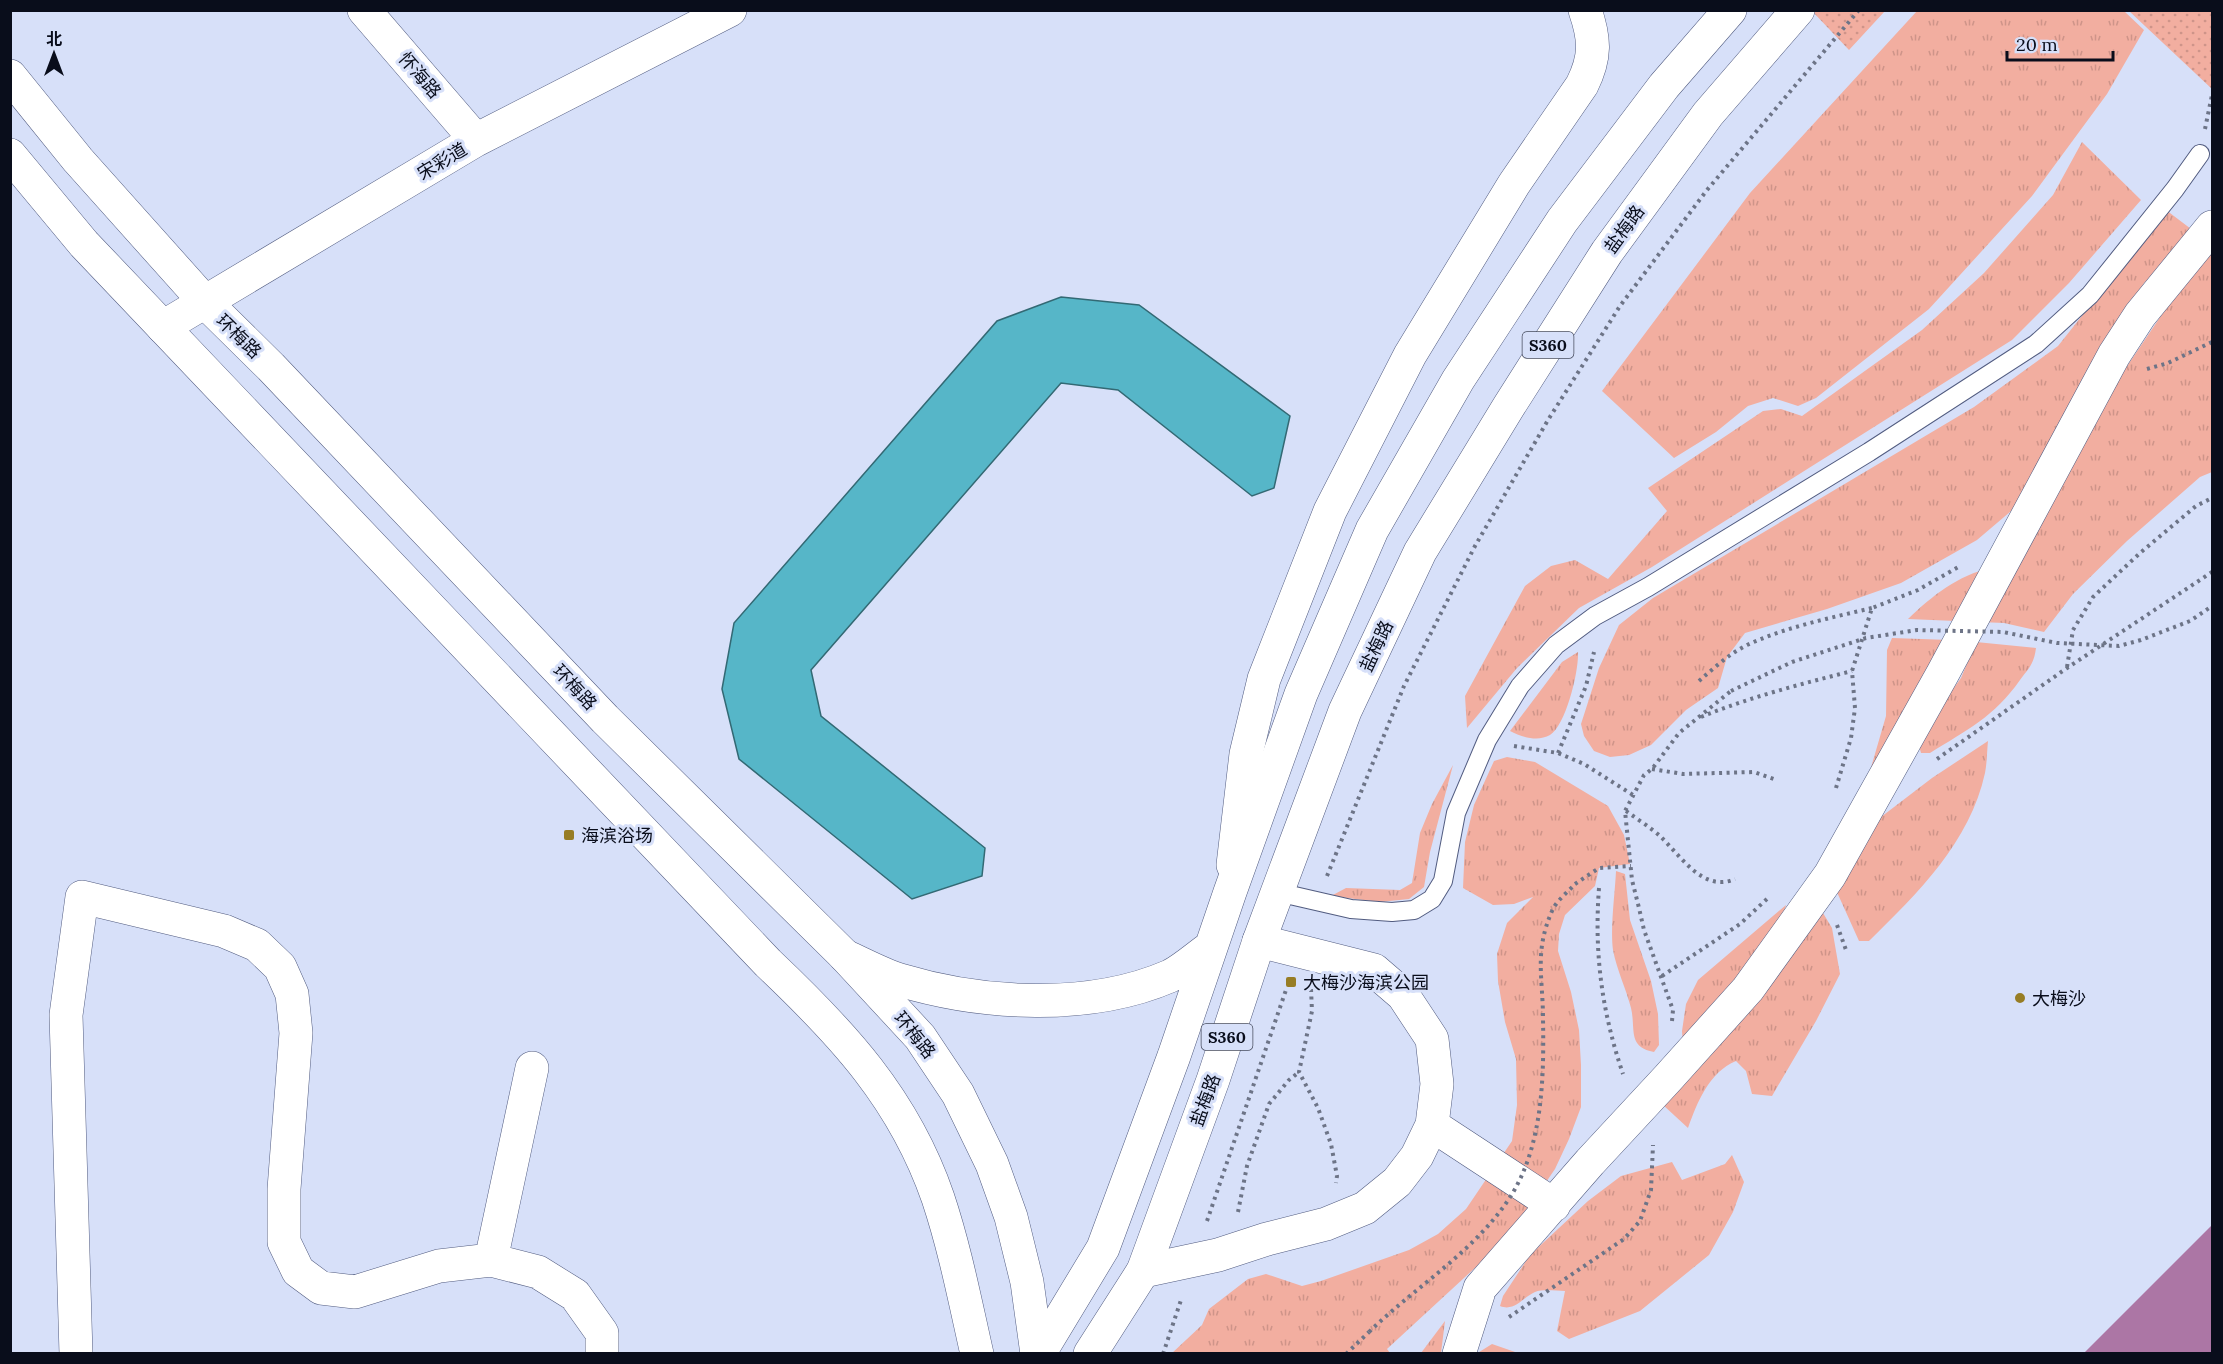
<svg xmlns="http://www.w3.org/2000/svg" width="2223" height="1364" viewBox="0 0 2223 1364" font-family="Lora,'Noto Sans SC',serif">
<style>
.grass{fill:url(#grass-tufts)}
.park{fill:url(#park-dots)}
.water{fill:#ac76a5}
.building{fill:#56b6c8;stroke:#336974;stroke-width:1.5}
.lines{fill:none;stroke-linecap:round;stroke-linejoin:round}
.lane-casing{stroke:#525c80;stroke-width:20}
.street-casing{stroke:#525c80;stroke-width:34}
.secondary-casing{stroke:#525c80;stroke-width:34}
.primary-casing{stroke:#525c80;stroke-width:34}
.path{stroke:#6d7487;stroke-width:4;stroke-dasharray:3 4.5;stroke-linecap:butt}
.lane{stroke:#fff;stroke-width:18}
.street{stroke:#fff;stroke-width:33}
.secondary{stroke:#fff;stroke-width:33}
.primary{stroke:#fff;stroke-width:33}
.path-bridge{stroke:#6d7487;stroke-width:4;stroke-dasharray:3 4.5;stroke-linecap:butt}
.poi-dot{fill:#977d25;stroke:#d7e0f9;stroke-width:2}
.labels{text-anchor:middle;dominant-baseline:central;stroke-width:6;stroke-linejoin:round;paint-order:stroke}
.shield{fill:#d7e0f9;stroke:#474c5e;stroke-width:1.5}
.shield-label{font-size:16px;font-weight:bold;fill:#090d1b}
.street-label{font-size:18px;fill:#090d1b;stroke:#d7e0f9}
.poi-label{font-size:18px;fill:#090d1b;stroke:#d7e0f9;text-anchor:start}
</style>
<defs>
<pattern id="grass-tufts" width="24" height="20" patternUnits="userSpaceOnUse" patternTransform="scale(1.5)"><rect width="24" height="20" fill="#f2aea0"/><path d="M3 7l-1-3M5 7V3M7 7l1-3M15 17l-1-3M17 17v-4M19 17l1-3" fill="none" stroke="#ce9489"/></pattern>
<pattern id="park-dots" width="8" height="8" patternUnits="userSpaceOnUse" patternTransform="scale(1.5)"><rect width="8" height="8" fill="#f2aea0"/><path d="M2 2h.1M6 6h.1" fill="none" stroke="#ce9489" stroke-width="1.8" stroke-linecap="round"/></pattern>
</defs>
<rect width="100%" height="100%" fill="#d7e0f9"/>
<!-- grass -->
<path class="grass" d="M1917,11H2124L2144,30L2107,94L2032,196L1929,309L1816,398L1798,406L1773,398L1748,406L1716,432L1674,458L1602,391L1750,193Z
M2082,142L2141,200L2069,283L2012,340L1652,567L1579,608L1517,668L1467,728L1465,696L1525,586L1551,566L1575,560L1608,579L1667,511L1648,488L1763,411L1781,409L1802,416L1922,330L1984,273L2053,195Z
M2166,210L2195,232L2175,255L2144,283L2017,506L1977,540L1901,583L1827,609L1745,633L1727,657L1718,688L1686,710L1651,745L1629,755L1610,757L1594,751L1584,736L1581,724L1599,668L1619,625L1653,598L1974,407L2058,346Z
M2212,253V472L2200,477L2127,541L2073,594L2044,632L2004,623L1908,619C1932,596 1958,575 1991,568L2173,298Z
M1892,638L1950,640L1870,771L1886,716L1887,650Z
M1976,642L2036,648C2034,664 2029,668 2020,680C1994,717 1967,730 1930,753H1921L1918,742L1932,718L1961,678Z
M1578,652C1579,671 1566,725 1550,735C1538,742 1521,737 1510,731L1562,662Z
M1988,741C1987,751 1987,763 1985,773C1970,842 1918,893 1869,941H1859L1836,890L1881,817L1932,778Z
M1507,757L1535,762L1608,806L1624,835L1630,864L1599,868L1595,886L1565,915L1559,934L1558,951L1571,992L1579,1030L1581,1065V1107L1569,1139L1555,1169L1523,1216L1477,1266L1387,1349L1390,1353L1171,1354L1202,1325L1209,1309L1248,1279L1266,1274L1302,1286L1321,1281L1409,1250L1438,1234L1466,1209L1512,1141L1517,1105L1516,1059L1505,1022L1498,981L1497,954L1507,923L1533,897L1514,904L1493,905L1463,888L1465,842L1474,805L1494,761Z
M1453,765L1430,852L1424,887L1409,899L1380,902L1331,896L1346,888L1400,890L1412,883L1420,833L1432,804Z
M1616,871L1625,874L1630,920L1651,981L1658,1014L1659,1045L1654,1052C1627,1047 1636,1029 1631,1008C1626,988 1617,971 1613,950C1610,928 1615,894 1616,871Z
M1786,905L1782,919L1755,957L1683,1045L1682,1031L1686,1004L1698,980Z
M1823,913L1832,928L1840,974L1816,1021L1772,1096L1752,1094L1746,1071L1736,1061C1709,1072 1697,1103 1688,1128L1662,1104Z
M1732,1155L1744,1182L1733,1212L1709,1255L1640,1311L1569,1339L1557,1331L1565,1291C1556,1291 1543,1289 1535,1292C1523,1297 1515,1312 1500,1306L1503,1296L1530,1255L1588,1201L1621,1176L1672,1162L1682,1180L1725,1164Z
M1445,1321L1441,1353H1421Z
M1492,1344L1518,1353L1476,1354Z"/>
<!-- park -->
<path class="park" d="M1812,11H1885L1849,50Z
M2129,11H2212V89Z"/>
<!-- water -->
<path class="water" d="M2212,1225V1353H2084Z"/>
<!-- building -->
<path class="building" d="M1061,297L1139,305L1290,416L1274,488L1252,496L1118,390L1061,383L811,670L821,716L985,848L982,876L912,899L739,759L722,689L734,623L997,321Z"/>
<g class="lines">
<defs>
<path id="lane" d="M1277,892L1351,909L1392,912L1414,910L1432,899L1443,881L1456,813L1487,740L1520,686L1556,645L1595,616L1648,587L1869,452L2036,344L2090,295L2175,189L2200,154"/>
<path id="street" d="M364,10L476,140
M163,327L476,140L730,10
M1233,865L1246,754L1264,679L1330,511L1410,355L1514,184L1582,85C1596,57 1595,39 1585,10
M1432,1125L1554,1205
M491,1260L532,1068
M1143,1271L1218,1255L1267,1239L1326,1224L1365,1208L1397,1182L1417,1156L1432,1125L1437,1084L1432,1039L1403,995L1374,970L1259,941
M76,1354L66,1015L82,897L224,931L257,945L280,967L292,994L296,1033L284,1189V1242L298,1271L321,1288L355,1292L439,1266L491,1260L538,1272L575,1295L602,1333V1354
M1459,1354L1480,1288L1590,1162L1668,1078L1748,989L1830,875L1943,673L2114,355L2140,315L2212,227"/>
<path id="secondary" d="M10,76L78,160L205,302L271,367L605,719L845,956L920,1037L958,1094L992,1164L1011,1217L1027,1282L1037,1354
M10,155L84,244L768,963C842,1033 904,1099 938,1198C955,1249 965,1301 977,1354"/>
<path id="primary" d="M845,956C863,964 881,974 900,980C983,1005 1089,1011 1170,976C1184,969 1198,956 1211,947
M1039,1354L1103,1248L1174,1056L1230,892L1301,694L1372,530L1458,380L1562,221L1664,86L1730,10
M1090,1354L1143,1271L1213,1080L1259,941L1345,711L1420,552L1509,406L1607,252L1708,114L1798,10"/>
</defs>
<!-- lane casing -->
<use href="#lane" class="lane-casing"/>
<!-- street casing -->
<use href="#street" class="street-casing"/>
<!-- secondary casing -->
<use href="#secondary" class="secondary-casing"/>
<!-- primary casing -->
<use href="#primary" class="primary-casing"/>
<!-- path -->
<path class="path" d="M2205,129L2212,95
M2147,369L2168,363L2212,342
M2067,667L2073,630L2093,597L2140,553L2196,506L2212,498
M1699,681C1714,668 1729,654 1747,645C1786,627 1830,618 1872,608
M1701,717C1750,697 1801,684 1852,671
M1514,746L1558,753L1584,764L1633,795
M1558,753L1586,686L1594,652
M1937,759L2067,668L2212,572
M1652,769L1683,774L1754,772L1774,779
M1836,788L1851,738L1855,708L1852,671L1872,608L1918,590L1960,566
M1626,811C1637,819 1650,827 1660,836C1681,856 1703,893 1735,879
M1327,876L1404,686L1475,546L1548,420L1620,306L1707,190L1859,10
M1575,884L1599,868L1631,866
M1599,888C1594,954 1602,1012 1623,1074
M1837,925L1846,950
M1662,976L1740,924L1768,898
M1311,989L1312,1011L1299,1072L1318,1108L1331,1144L1337,1176L1336,1183
M1672,1021L1673,1010L1644,930L1639,908L1632,880L1625,811L1644,775L1652,769L1679,733L1731,691
M1238,1212L1247,1166L1269,1104L1289,1080L1299,1072
M1207,1221L1288,984
M1509,1317L1624,1239L1640,1221L1651,1190L1653,1145
M1163,1354L1181,1300
M1346,1354L1369,1332"/>
<!-- lane -->
<use href="#lane" class="lane"/>
<!-- street -->
<use href="#street" class="street"/>
<!-- secondary -->
<use href="#secondary" class="secondary"/>
<!-- primary -->
<use href="#primary" class="primary"/>
<!-- path-bridge -->
<path class="path-bridge" d="M1731,691L1792,662L1866,638L1917,630L2003,632L2057,643L2119,646L2141,640L2190,621L2212,606
M1369,1332C1417,1285 1481,1248 1515,1189C1543,1139 1544,1074 1543,1019C1543,977 1534,952 1552,911C1556,901 1568,892 1575,884"/>
</g>
<!-- markers -->
<g class="poi-dot">
<rect x="563" y="829" width="12" height="12" rx="3"/>
<rect x="1285" y="976" width="12" height="12" rx="3"/>
<circle cx="2020" cy="998" r="6"/>
</g>
<g class="labels">
<!-- shield labels -->
<g class="shield">
<rect x="1522.5" y="332" width="51" height="26" rx="4.5"/>
<rect x="1201.5" y="1024" width="51" height="26" rx="4.5"/>
</g>
<g class="shield-label">
<text x="1548" y="345">S360</text>
<text x="1227" y="1037">S360</text>
</g>
<!-- street labels -->
<g class="street-label">
<text transform="translate(420 75) rotate(49)">怀海路</text>
<text transform="translate(442 161) rotate(-31)">宋彩道</text>
<text transform="translate(1624 229) rotate(-54)">盐梅路</text>
<text transform="translate(239 336) rotate(44)">环梅路</text>
<text transform="translate(1376 646) rotate(-65)">盐梅路</text>
<text transform="translate(575 687) rotate(47)">环梅路</text>
<text transform="translate(915 1035) rotate(51)">环梅路</text>
<text transform="translate(1205 1100) rotate(-70)">盐梅路</text>
</g>
<!-- poi labels -->
<g class="poi-label">
<text x="581" y="835">海滨浴场</text>
<text x="1303" y="982">大梅沙海滨公园</text>
<text x="2032" y="998">大梅沙</text>
</g>
</g>
<!-- border -->
<rect width="2223" height="1364" fill="none" stroke="#090d1b" stroke-width="24"/>
<!-- north arrow -->
<g transform="translate(54 54)" stroke="#d7e0f9" stroke-width="4.5" paint-order="stroke">
<path d="M0-4.5L10 22L0 15L-10 22Z" fill="#090d1b"/>
<text y="-9" font-size="16" font-weight="bold" text-anchor="middle" fill="#090d1b">北</text>
</g>
<!-- scale -->
<path d="M2007 51v9h106v-9" fill="none" stroke="#090d1b" stroke-width="3"/>
<text x="2016" y="51" font-size="18" fill="#090d1b" stroke="#d7e0f9" stroke-width="4.5" paint-order="stroke">20 m</text>
</svg>
